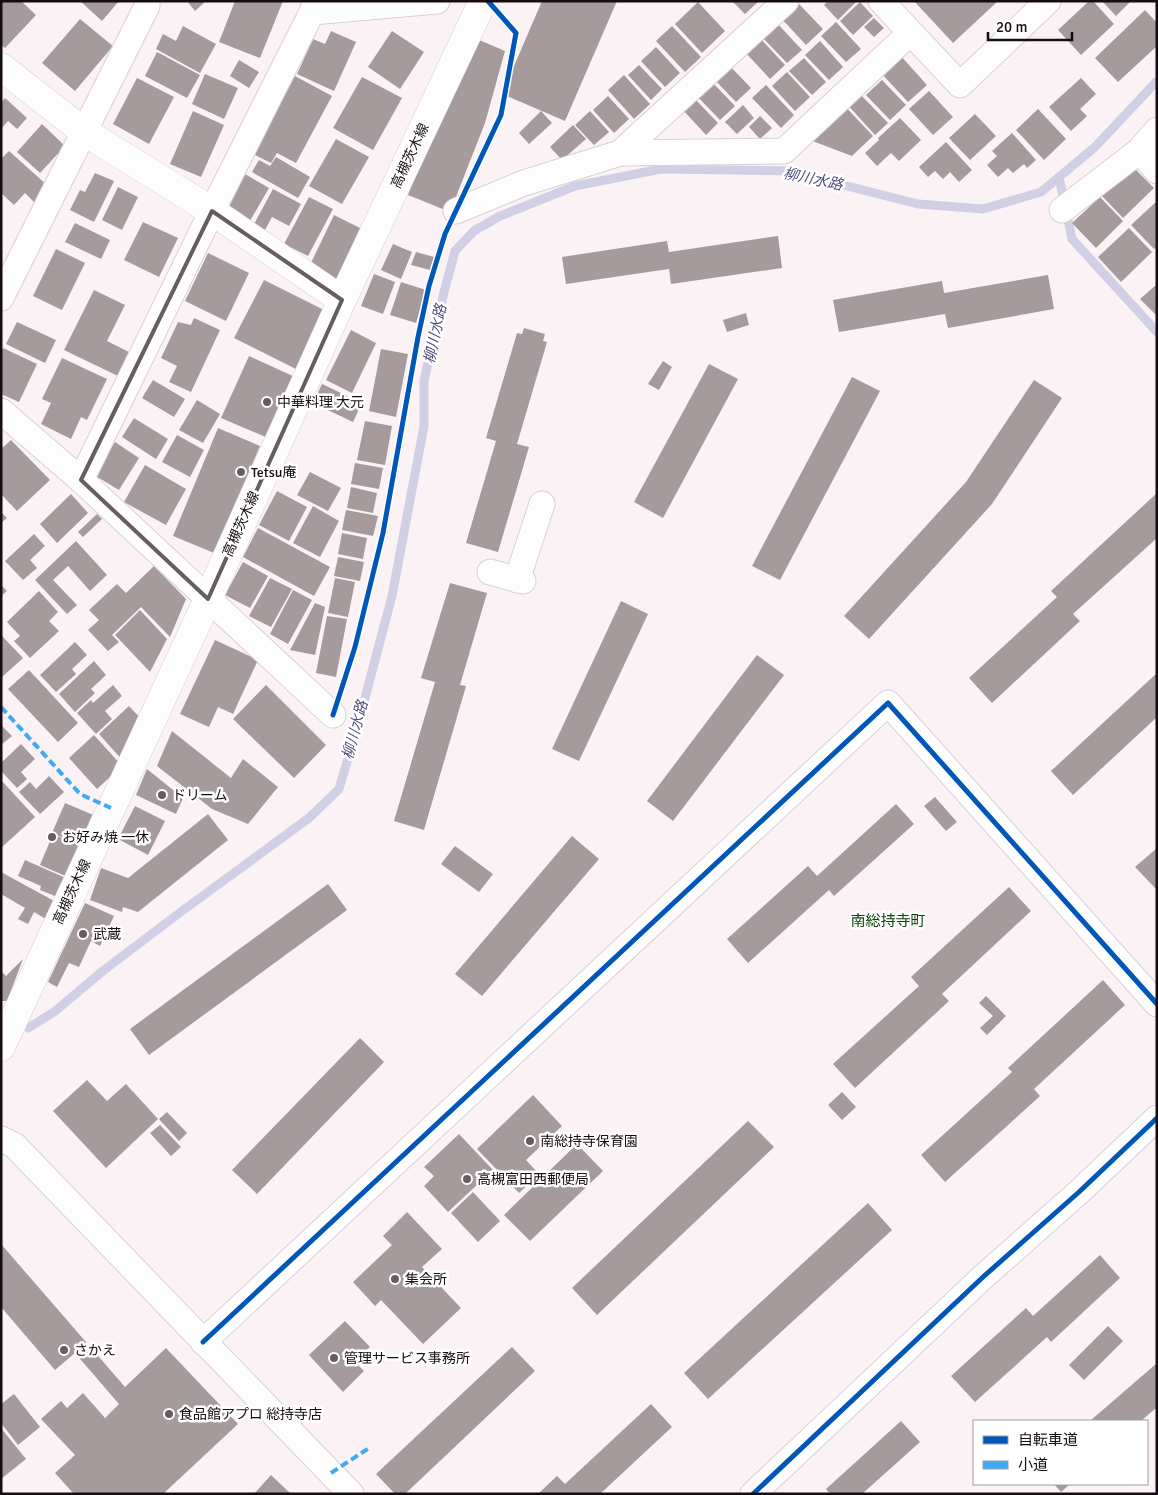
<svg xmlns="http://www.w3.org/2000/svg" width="1158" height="1495" viewBox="0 0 1158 1495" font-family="Signika,'Noto Sans JP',sans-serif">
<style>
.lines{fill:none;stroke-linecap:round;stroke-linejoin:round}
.stream{stroke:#d1cfe6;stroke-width:9}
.building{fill:#a59a9c}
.minor-casing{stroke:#d9cfd4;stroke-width:27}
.tertiary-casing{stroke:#d9cfd4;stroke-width:29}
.secondary-casing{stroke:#d9cfd4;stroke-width:29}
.minor{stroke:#fefdfe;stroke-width:25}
.tertiary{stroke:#fefdfe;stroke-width:28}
.secondary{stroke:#fefdfe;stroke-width:28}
.quiet{stroke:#3fa9f5;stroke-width:4;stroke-dasharray:8 4;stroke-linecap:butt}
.cycleway-casing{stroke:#fff;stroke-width:8}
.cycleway{stroke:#0057b8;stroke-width:5}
.marked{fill:none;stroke:#665d62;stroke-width:4;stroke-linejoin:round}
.poi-dot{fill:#665d62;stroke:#fff;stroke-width:2}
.labels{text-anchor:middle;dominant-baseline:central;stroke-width:5;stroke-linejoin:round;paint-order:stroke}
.street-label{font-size:14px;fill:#160d12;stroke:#fff}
.poi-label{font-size:14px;fill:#160d12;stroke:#fff;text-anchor:start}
.water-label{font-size:15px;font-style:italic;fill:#52507e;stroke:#fff}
.neighbourhood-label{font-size:15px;fill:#0e420a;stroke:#fff}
</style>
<rect width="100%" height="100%" fill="#fbf2f6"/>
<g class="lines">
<!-- stream -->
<path class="stream" d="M1059,177L1072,239L1157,332
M28,1028L54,1012L104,970L182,911L309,818L339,789L357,728L392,596L424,426V381L443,296L455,251L474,231L498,217L575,186L661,169L788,171L918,204L983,209L1041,192L1095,147L1157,81"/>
</g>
<!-- building -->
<path class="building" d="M1,1H21L36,15L5,48L1,45Z
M80,1H119L102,21Z
M187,1H206L195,11Z
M235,1H283L260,58L219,42Z
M542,1H617L565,121L502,94Z
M732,1H759L745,14Z
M828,1H857L838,20L824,5Z
M914,1H998L953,43Z
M1089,1H1093L1114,24L1081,55L1058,30Z
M1102,1H1131L1116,16Z
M698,2L725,31L702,53L675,24Z
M860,2L873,16L853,35L840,21Z
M798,3L823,29L806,45L781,18Z
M1145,10L1157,23V46L1118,82L1095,58Z
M874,18L884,28L874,37L864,27Z
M80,19L113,46L75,91L42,63Z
M836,22L861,49L846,62L821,36Z
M777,23L802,50L787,63L762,37Z
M183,26L216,44L200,73L156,49L163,34L176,41Z
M672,26L701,57L685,72L656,41Z
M331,31L356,42L334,91L297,74L313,39L325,44Z
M392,31L424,52L400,89L368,67Z
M760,38L785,65L770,79L745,52Z
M477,39L505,51L485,123L450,212L408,195L422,158Z
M820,41L843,67L829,80L805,55Z
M656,47L680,73L665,87L641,61Z
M157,52L200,75L187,98L145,76Z
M899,54L927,85L908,102L880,72Z
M804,58L826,82L812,95L789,71Z
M239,60L259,72L249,88L230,76Z
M728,64L751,88L736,102L713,78Z
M639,65L662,89L651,100L628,75Z
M787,72L810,97L795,111L772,86Z
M205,74L238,88L224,119L192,104Z
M624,75L650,104L634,119L608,90Z
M295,76L332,96L296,163L277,153L271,163L253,154Z
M362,77L402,98L373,150L333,128Z
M137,78L174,97L149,144L113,124Z
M1081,78L1096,94L1080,109L1087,116L1071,131L1049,107Z
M710,80L735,106L720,120L695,94Z
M882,80L906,105L890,120L866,95Z
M766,85L794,115L781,128L752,98Z
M857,91L888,123L875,135L845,102Z
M929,91L953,117L933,135L909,109Z
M608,96L629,119L614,133L593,110Z
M5,98L27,118L17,129L8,121L1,129V103Z
M694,98L718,123L706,135L682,109Z
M842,103L873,136L852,156L807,139Z
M743,105L754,118L737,134L725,122Z
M1038,109L1066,139L1044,160L1016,130Z
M193,111L224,125L201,177L170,164Z
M541,111L552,123L529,144L519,133Z
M590,111L609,132L594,145L575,125Z
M975,114L996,136L970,160L949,138Z
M760,116L772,128L760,139L749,127Z
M900,118L921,140L899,161L891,153L877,166L865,153L879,140L878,138Z
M42,124L65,146L40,173L17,152Z
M573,125L586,139L562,160L550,147Z
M1012,133L1036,160L1027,168L1024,164L1013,173L1008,168L998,177L987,165L997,156L992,151Z
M336,139L369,157L342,204L309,186Z
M946,142L972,170L959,182L950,172L943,179L935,171L928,177L919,167Z
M9,151L48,186L34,202L25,193L14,205L1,193V159Z
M276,157L310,177L298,198L252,172L259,160L270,166Z
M1132,166L1154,188L1123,218L1102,196Z
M95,173L114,181L94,222L70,210L80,190L85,192Z
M245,174L269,188L250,221L226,206Z
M118,187L138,197L122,230L102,220Z
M273,189L301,204L289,226L272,217L265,230L254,224Z
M309,197L333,209L308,256L284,244Z
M1100,197L1123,221L1096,248L1072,223Z
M1157,201V247L1154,249L1131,225Z
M334,215L362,229L337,281L309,267Z
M143,222L178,238L159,277L124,260Z
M75,223L110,240L101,259L65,242Z
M1129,228L1152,252L1121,282L1098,257Z
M778,236L782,268L671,284L669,269L566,284L562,257L667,241L669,252Z
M393,244L412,252L401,279L381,270Z
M56,249L85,263L62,310L33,296Z
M416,252L434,257L430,270L411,265Z
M208,253L249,273L226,321L185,301Z
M374,274L395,282L383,314L361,306Z
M1048,275L1054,309L948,328L945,314L839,332L833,300L942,281L944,293Z
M264,280L330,313L300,371L234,338Z
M401,282L426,290L416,323L390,315Z
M1157,284V316L1140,299Z
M94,290L125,305L107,341L129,352L118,376L64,350Z
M746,313L749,325L727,332L723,320Z
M194,318L220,330L191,392L169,382L177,366L161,358L178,322L191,325Z
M17,322L56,340L45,363L6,344Z
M524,328L545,334L543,341L547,342L517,444L529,447L498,552L466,543L496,441L486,438L517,333L522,334Z
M351,330L376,343L352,393L326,380Z
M3,348L37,364L19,402L1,394V352Z
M381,349L408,354L396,417L369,411Z
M249,356L295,377L268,438L221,418Z
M62,358L107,379L87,420L81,417L71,439L41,424L51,403L42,399Z
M663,361L672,367L659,390L648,384Z
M709,364L738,379L663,518L634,502Z
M852,377L880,391L780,580L752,566Z
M153,380L185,399L174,417L142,398Z
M1034,380L1062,398L992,504L869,639L844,616L966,482Z
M322,384L362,403L353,422L313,403Z
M197,400L220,414L203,443L179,430Z
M134,418L168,439L156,459L122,437Z
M365,421L392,426L385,465L357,460Z
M218,428L260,446L214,553L173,536Z
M177,435L204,450L190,477L162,462Z
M11,440L50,480L17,511L1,494V449Z
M115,442L139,458L119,490L94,475Z
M355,463L383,468L379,489L351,484Z
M145,465L186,489L166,525L124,502Z
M310,472L341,488L328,511L297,495Z
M351,487L377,493L373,513L347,508Z
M277,491L307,507L289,541L259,525Z
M1157,493V538L1073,614L1080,621L992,703L969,678L1057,597L1051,591Z
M71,494L88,513L57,543L40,524Z
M313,506L339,521L320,557L293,543Z
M346,510L378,516L373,536L342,530Z
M1,512L7,518L1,523Z
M97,514L102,519L83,537L78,532Z
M258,528L330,567L314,596L243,557Z
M342,533L367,538L363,559L338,554Z
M34,534L45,546L30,560L37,568L23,580L5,561Z
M76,541L107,575L90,591L68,566L53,580L77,605L67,614L35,580Z
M338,557L364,562L360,581L334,576Z
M243,562L268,576L250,608L225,595Z
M154,566L186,599L170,637L141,607L112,635L119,642L108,651L88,630L99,620L89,610L117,584L126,593Z
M270,578L292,589L271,627L249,616Z
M335,578L355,582L348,617L328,613Z
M450,583L487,593L460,685L466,686L424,830L394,821L435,682L421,678Z
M1,585L7,591L1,596Z
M293,590L312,600L288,644L270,634Z
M39,591L58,612L49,621L59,631L30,658L14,641L20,636L7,622Z
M621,601L648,614L579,761L552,749Z
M315,603L325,607L315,655L290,650Z
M140,610L167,639L150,672L115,635Z
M327,616L347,619L336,677L316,673Z
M1,635L23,658L1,678Z
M215,640L258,660L233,714L218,707L209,727L180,714Z
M75,642L87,655L72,669L76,674L56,692L40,675Z
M757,655L784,675L673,821L647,801Z
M94,661L106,675L91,689L95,693L75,712L59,694Z
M29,670L78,723L58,742L8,689Z
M1157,673V717L1073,795L1051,771Z
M113,685L122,696L105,711L112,719L96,734L77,713L91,700L93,703Z
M266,685L326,745L294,778L233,719Z
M129,706L142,720L124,762L99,734Z
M1,725L12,736L1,745Z
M172,731L231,778L243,759L278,787L248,824L212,809L157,766Z
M94,735L122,766L97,789L69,758Z
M21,744L35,759L21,772L27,779L17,788L1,771V763Z
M147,769L183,798L176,814L136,795Z
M49,776L64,792L40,814L19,792L30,782L36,789Z
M2,781L35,817L1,848V782Z
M935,797L957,822L946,831L924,806Z
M65,803L98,817L86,847L52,833Z
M896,804L914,824L834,896L829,890L748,963L727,939L808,866L817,876Z
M135,806L165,821L148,855L118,839Z
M208,814L228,840L138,912L123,907L122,912L90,900L101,868L128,878Z
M53,834L83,847L70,878L40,865Z
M572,836L599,859L482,996L455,974Z
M455,846L493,874L479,892L441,864Z
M1157,848V890L1135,867Z
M25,860L68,879L60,898L40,890L41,886L18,876Z
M1,872L56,902L46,919L34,912L28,924L18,919L25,908L1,894Z
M328,884L347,910L149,1055L130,1029Z
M1009,887L1031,911L942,994L949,1001L855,1088L833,1064L919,986L911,977Z
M85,903L114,916L100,946L91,941L79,967L69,963L57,987L48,982Z
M23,959L7,1001H1V971L6,976Z
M1103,980L1125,1005L1034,1089L1040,1096L945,1182L921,1155L1012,1072L1008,1068Z
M986,996L1006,1016L987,1035L980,1028L993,1016L979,1003Z
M360,1038L384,1062L257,1194L232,1170Z
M87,1080L107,1101L126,1084L158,1119L106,1168L53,1111Z
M842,1092L856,1107L842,1120L828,1105Z
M533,1095L562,1126L526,1160L539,1174L519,1193L477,1149Z
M167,1112L187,1133L179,1141L159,1119Z
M748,1121L774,1147L597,1315L572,1288Z
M160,1125L181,1147L171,1156L150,1133Z
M459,1134L493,1170L448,1212L424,1186L434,1176L424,1167Z
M577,1144L603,1171L530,1241L504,1215Z
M473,1192L500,1221L478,1242L451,1213Z
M868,1203L892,1230L708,1399L684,1373Z
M407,1212L442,1249L422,1267L461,1308L423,1344L381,1300L375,1306L353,1282L392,1245L383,1236Z
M1,1244L125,1387L166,1348L238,1424L163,1494H74L55,1473L75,1455L41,1419L61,1401L67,1408L83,1393L105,1418L119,1404L75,1353L55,1370L1,1307Z
M1100,1255L1120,1278L1051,1342L1047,1337L975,1402L951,1376L1026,1308L1033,1316Z
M345,1321L370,1347L354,1361L364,1371L343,1392L309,1355Z
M1108,1326L1123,1341L1084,1380L1069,1365Z
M512,1347L535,1371L405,1494H395L376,1474Z
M1157,1363V1407L1141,1421H1090Z
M14,1394L40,1427L18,1445L1,1423V1404Z
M651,1404L672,1427L600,1494H538L557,1476L565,1484Z
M901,1421L920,1442L862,1494H830L826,1489Z
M1,1428L26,1459L1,1479Z
M271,1475L291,1494H254Z
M1054,1484H1070L1061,1492Z"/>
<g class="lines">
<defs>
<path id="minor" d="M881,1L960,85L1048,1
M312,12L437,1
M1139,151L1157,171
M620,153L786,1
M1062,210L1139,151L1157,130
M456,211L524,183L620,153L784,151L910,33
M1,298L147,6V1
M1,411L81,480L333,715
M81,480L212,211L312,12L315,1
M490,572L523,581
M517,580L542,504
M1,1139L14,1145L351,1494
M203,1342L888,703L1157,1004
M753,1494L983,1277L1079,1192L1157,1118"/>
<path id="tertiary" d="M1,67L83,131L212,211L342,300"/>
<path id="secondary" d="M1,1047L208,599L342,300L483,1"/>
</defs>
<!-- minor casing -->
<use href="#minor" class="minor-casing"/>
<!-- tertiary casing -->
<use href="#tertiary" class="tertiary-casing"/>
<!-- secondary casing -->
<use href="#secondary" class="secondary-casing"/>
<!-- minor -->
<use href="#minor" class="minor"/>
<!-- tertiary -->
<use href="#tertiary" class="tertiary"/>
<!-- secondary -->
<use href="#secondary" class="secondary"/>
<!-- quiet -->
<path class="quiet" d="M1,707L80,794L111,808
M331,1473L369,1448"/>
<defs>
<path id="cycleway" d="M333,715L355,647L383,533L418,337L429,286L445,234L501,115L516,33L488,1
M203,1342L888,703L1157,1004
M753,1494L983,1277L1079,1192L1157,1118"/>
</defs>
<!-- cycleway casing -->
<use href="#cycleway" class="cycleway-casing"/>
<!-- cycleway -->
<use href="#cycleway" class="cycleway"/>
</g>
<!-- marked area -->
<path class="marked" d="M212,211L342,300L208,599L81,480Z"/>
<!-- markers -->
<g class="poi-dot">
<circle cx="267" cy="402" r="5"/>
<circle cx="241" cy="472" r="5"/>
<circle cx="162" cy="795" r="5"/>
<circle cx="52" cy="837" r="5"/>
<circle cx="83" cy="934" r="5"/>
<circle cx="530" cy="1141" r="5"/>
<circle cx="467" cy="1179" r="5"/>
<circle cx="395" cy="1279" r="5"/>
<circle cx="64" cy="1350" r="5"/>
<circle cx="334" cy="1358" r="5"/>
<circle cx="169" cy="1414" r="5"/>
</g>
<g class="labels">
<!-- street labels -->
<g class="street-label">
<text transform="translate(410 156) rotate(-65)">高槻茨木線</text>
<text transform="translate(241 524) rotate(-66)">高槻茨木線</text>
<text transform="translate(72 892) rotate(-65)">高槻茨木線</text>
</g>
<!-- poi labels -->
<g class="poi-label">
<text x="277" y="402">中華料理 大元</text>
<text x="251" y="472">Tetsu庵</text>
<text x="172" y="795">ドリーム</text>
<text x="62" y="837">お好み焼 一休</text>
<text x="93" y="934">武蔵</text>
<text x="540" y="1141">南総持寺保育園</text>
<text x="477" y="1179">高槻富田西郵便局</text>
<text x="405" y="1279">集会所</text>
<text x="74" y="1350">さかえ</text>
<text x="344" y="1358">管理サービス事務所</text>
<text x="179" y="1414">食品館アプロ 総持寺店</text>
</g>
<!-- water labels -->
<g class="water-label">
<text transform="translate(813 179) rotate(12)">柳川水路</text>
<text transform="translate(435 334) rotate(-78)">柳川水路</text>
<text transform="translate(355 730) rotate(-75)">柳川水路</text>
</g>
<!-- neighbourhood labels -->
<g class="neighbourhood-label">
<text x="888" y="921">南総持寺町</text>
</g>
</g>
<!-- border -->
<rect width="1158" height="1495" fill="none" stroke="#160d12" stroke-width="5"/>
<!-- legend -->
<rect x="973" y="1420" width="175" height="65" fill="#ffffff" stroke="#a29ea0"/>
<rect x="983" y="1436" width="25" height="8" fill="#0057b8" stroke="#a29ea0"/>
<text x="1018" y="1445" font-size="15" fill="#160d12">自転車道</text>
<rect x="983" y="1461" width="25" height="8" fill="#3fa9f5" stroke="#a29ea0"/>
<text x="1018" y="1470" font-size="15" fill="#160d12">小道</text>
<!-- scale -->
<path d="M988 32v8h84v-8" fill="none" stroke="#160d12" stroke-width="2.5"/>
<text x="996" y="32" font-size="15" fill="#160d12" stroke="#ffffff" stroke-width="4" paint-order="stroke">20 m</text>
</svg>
